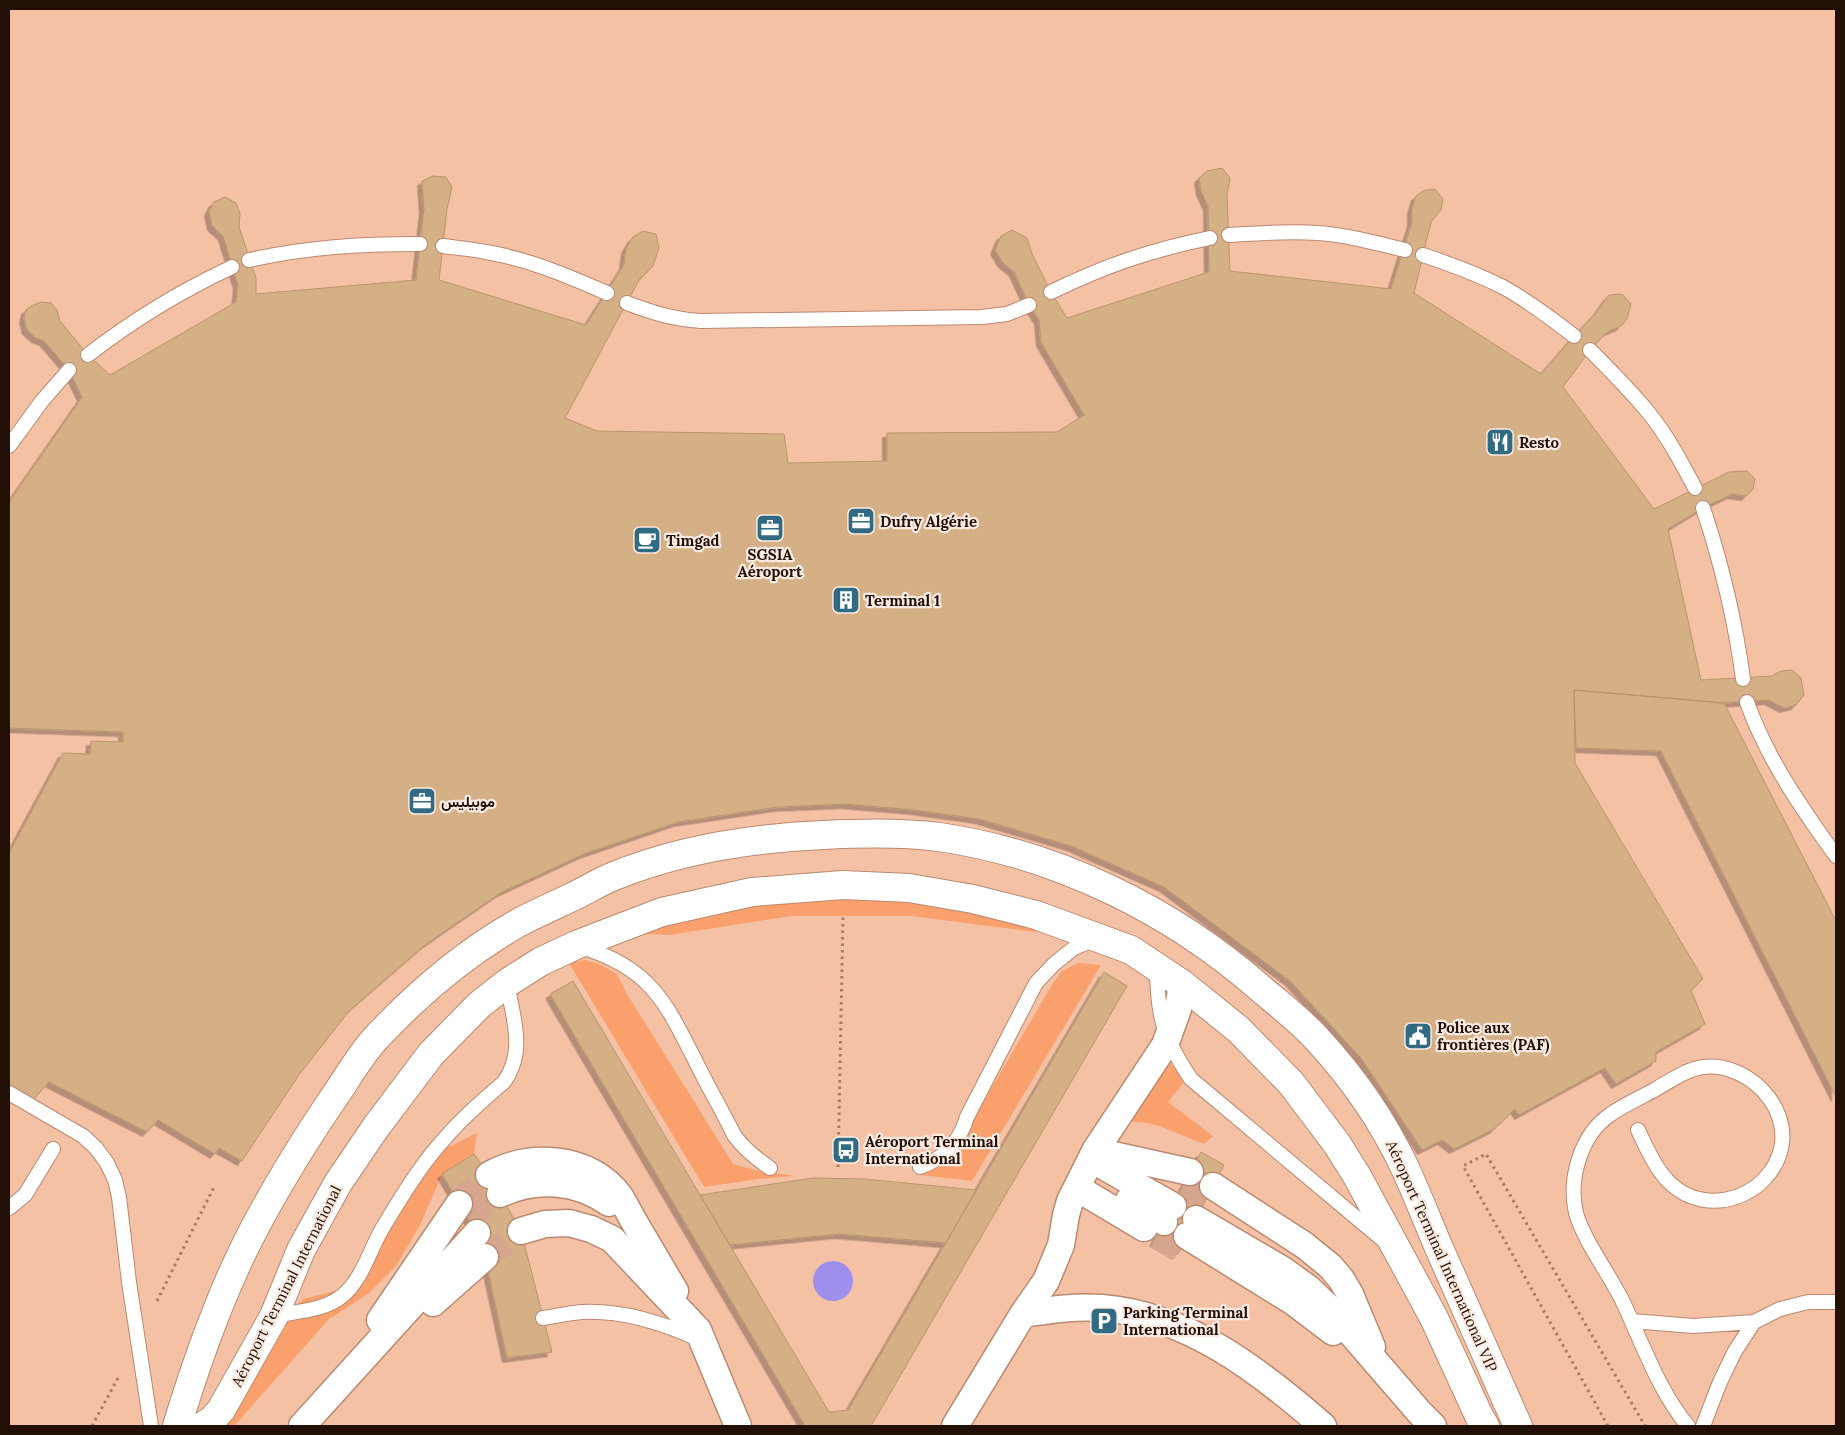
<svg xmlns="http://www.w3.org/2000/svg" width="1845" height="1435" viewBox="0 0 1845 1435" font-family="Lora,Vazirmatn,serif">
<style>
.green{fill:#f9a06d}
.water{fill:#9f8fed}
.building{fill:#d5b086;stroke:#b8956c;filter:url(#shadow)}
.lines{fill:none;stroke-linecap:round;stroke-linejoin:round}
.minor-tunnel{stroke:#d5a68d;stroke-width:26;stroke-dasharray:26 13;stroke-linecap:butt}
.service-casing{stroke:#ba896f;stroke-width:16}
.minor-casing{stroke:#ba896f;stroke-width:29}
.secondary-casing{stroke:#ba896f;stroke-width:30}
.path{stroke:#a37c67;stroke-width:3;stroke-dasharray:2.5 4;stroke-linecap:butt}
.service{stroke:#fff;stroke-width:14}
.minor{stroke:#fff;stroke-width:26}
.secondary{stroke:#fff;stroke-width:28}
.labels{text-anchor:middle;dominant-baseline:central;stroke-width:4.5;stroke-linejoin:round;paint-order:stroke}
.poi-label{font-size:15px;font-weight:bold;fill:#221006;stroke:#fbebe2;text-anchor:start}
.street-label{font-size:15px;fill:#221006;stroke:#fbebe2}
</style>
<defs>
<filter id="shadow"><feDropShadow dx="-4.5" dy="4.5" stdDeviation="0" flood-color="#0004"/></filter>
</defs>
<rect width="100%" height="100%" fill="#f5c1a5"/>
<!-- green -->
<path class="green" d="M830,889L1034,922L1036,932L912,916H791L669,935L646,934L645,923Z
M585,960L599,964L617,974L627,994L733,1164L755,1170L794,1176L759,1179L704,1187L569,963Z
M1078,963L1101,965L972,1181L922,1175L948,1162L1053,983L1062,971Z
M1151,1063L1171,1064L1185,1081L1168,1102L1213,1136L1204,1144L1159,1126L1141,1122H1114Z
M477,1133L474,1154L442,1175L420,1225L396,1266L368,1294L329,1319L234,1426H220L290,1313L303,1299L335,1291L358,1277L433,1155Z"/>
<!-- water -->
<path class="water" d="M813 1281a20 20 0 1 1 40 0a20 20 0 1 1-40 0Z"/>
<!-- building -->
<path class="building" d="M1222,168L1230,178L1227,195L1230,271L1391,289L1412,222V209L1416,196L1425,190L1435,189L1443,199L1441,210L1431,222L1414,293L1541,374L1574,336L1596,313L1609,295L1622,294L1631,304L1627,319L1621,326L1607,332L1590,350L1563,387L1654,509L1729,472L1747,471L1755,479L1753,489L1746,496L1732,494L1703,508L1668,529L1701,680L1772,676L1781,671L1792,670L1801,678L1804,695L1796,705L1784,708L1769,700L1724,703L1574,690L1575,763L1703,979L1691,990L1705,1024L1656,1052V1061L1616,1084L1605,1068L1519,1115L1515,1109L1494,1129L1454,1149L1442,1140L1422,1150L1361,1058L1290,981L1164,887L1071,846L979,819L915,810L845,804L778,807L678,822L584,854L500,893L425,945L349,1011L299,1075L242,1161L219,1148L215,1154L158,1120L147,1132L49,1082L33,1100L9,1085V853L63,753L90,754L91,741L123,742V732L9,728V502L82,397L69,370L44,341L36,338L27,330L24,318L26,310L31,306L41,302L51,303L57,310L60,321L88,355L110,375L236,302L238,285L223,236L212,226L209,211L214,202L225,197L236,203L240,214L239,227L256,278V294L416,280L424,209L422,181L433,176L446,177L452,187L447,209L439,280L586,325L624,265L626,249L633,237L643,231L656,234L659,248L653,266L639,280L565,418L597,431L784,434L788,463L887,461V433L1057,432L1084,415L1041,342L1039,320L1029,305L1014,272L1003,263L995,250L1001,236L1012,230L1027,238L1032,254L1051,292L1067,318L1209,272L1208,206L1201,191L1199,178L1207,171Z
M1574,690L1724,703L1836,921V1097L1661,751L1576,748Z
M1104,972L1127,986L871,1426H805L550,994L573,981L829,1412L848,1410Z
M1201,1152L1224,1165L1178,1254L1154,1242Z
M474,1154L489,1175L521,1231L552,1352L507,1358L485,1257L477,1233L442,1174Z
M813,1178L865,1179L976,1190L946,1243L839,1234L730,1245L700,1195Z"/>
<g class="lines">
<!-- minor-tunnel -->
<path class="minor-tunnel" d="M1183,1186L1207,1199
M459,1204L479,1182L489,1175
M469,1219L482,1205L500,1194
M1157,1236L1180,1250
M485,1257L521,1231"/>
<defs>
<path id="service" d="M1229,235C1258,233 1288,231 1318,233C1347,235 1376,243 1405,250
M443,246C457,248 472,249 486,252C528,259 568,276 607,293
M1423,255C1450,264 1477,274 1503,287C1528,301 1551,318 1574,336
M249,260C309,247 359,244 420,244
M1051,292C1105,266 1150,250 1210,238
M627,303C653,313 673,319 701,321L982,317L1007,314L1029,305
M1590,350C1610,370 1630,390 1648,412C1667,435 1681,462 1695,488
M88,355C133,320 181,291 232,267
M9,446L42,401L69,370
M1703,508C1722,565 1735,619 1743,679
M1747,702C1766,757 1802,809 1836,856
M581,947C656,969 669,1010 702,1074C712,1094 724,1114 734,1135C744,1149 755,1158 770,1168
M1157,967C1157,1016 1164,1039 1191,1079L1383,1240
M9,1093L83,1136L96,1148L107,1163L115,1180L119,1197L129,1282L151,1426
M1638,1130C1647,1149 1656,1170 1671,1184C1708,1218 1769,1197 1781,1149C1791,1105 1746,1062 1703,1067C1687,1069 1670,1081 1656,1089C1642,1097 1625,1104 1611,1114C1581,1134 1568,1178 1576,1213C1583,1239 1609,1274 1622,1300C1642,1342 1658,1390 1688,1426
M920,1167C945,1158 959,1143 967,1117L1036,983L1054,964L1074,948L1097,938
M9,1208L25,1195L53,1149
M274,1316C296,1311 324,1311 342,1296C364,1278 370,1247 385,1224C403,1194 422,1163 446,1137C463,1117 484,1099 504,1082C526,1051 513,1018 507,983
M543,1318C556,1316 569,1313 582,1312C622,1310 660,1322 696,1338
M1632,1321L1693,1326L1754,1322L1780,1309L1808,1302H1836
M1703,1426L1720,1382L1735,1351L1754,1322"/>
<path id="minor" d="M1095,1151L1190,1172
M1091,1159L1173,1206
M489,1175C530,1152 588,1156 619,1195C625,1204 630,1215 636,1225C649,1247 662,1269 675,1291
M1213,1186L1304,1245L1330,1266L1341,1279L1350,1294L1372,1347
M1077,1188L1144,1228
M500,1194C536,1177 577,1180 609,1203
M1129,1200L1164,1222
M1196,1219L1283,1270L1308,1288L1331,1310L1420,1413L1433,1426
M521,1231L545,1224L569,1223L591,1229L612,1239L698,1330L738,1426
M1187,1236L1292,1301L1333,1332
M433,1303L485,1257
M1023,1314C1049,1310 1075,1306 1102,1308C1188,1315 1260,1371 1323,1426
M380,1320L459,1204
M302,1426L477,1233
M955,1426L1023,1314L1046,1281L1061,1245L1066,1215L1070,1201L1095,1151L1165,1045L1178,1009L1182,984"/>
<path id="secondary" d="M177,1426C195,1367 215,1309 242,1253C267,1201 298,1151 330,1103C345,1082 358,1058 375,1039C416,995 465,953 518,923C535,914 553,906 570,898C585,891 599,882 614,876C678,850 754,838 823,835C861,833 901,832 939,837C1057,854 1171,910 1260,988C1280,1005 1301,1021 1318,1040C1353,1078 1383,1121 1405,1168C1417,1194 1428,1222 1439,1248C1466,1308 1492,1367 1518,1426
M203,1426L212,1420L221,1410L274,1316L301,1250L338,1183L376,1127L431,1054L479,1005L507,983L540,962L576,945L662,912L752,892L843,885L909,888L973,899L1036,915L1131,950L1182,984L1238,1029L1291,1083L1337,1144L1357,1176L1434,1318L1480,1418L1485,1426"/>
</defs>
<!-- service casing -->
<use href="#service" class="service-casing"/>
<!-- minor casing -->
<use href="#minor" class="minor-casing"/>
<!-- secondary casing -->
<use href="#secondary" class="secondary-casing"/>
<!-- path -->
<path class="path" d="M838,1167L843,916
M157,1301L214,1187
M92,1426L118,1378
M1608,1426L1463,1166L1486,1154L1645,1426"/>
<!-- service -->
<use href="#service" class="service"/>
<!-- minor -->
<use href="#minor" class="minor"/>
<!-- secondary -->
<use href="#secondary" class="secondary"/>
</g>
<!-- icons -->
<defs>
<symbol id="restaurant-square" viewBox="-11 -11 22 22"><rect x="-9" y="-9" width="18" height="18" rx="4" fill="#316a83" stroke="#fbebe2"/><path d="M-5-6h1v4h1v-4h1v4h1v-4h1v5L-1.5 .5V6h-2V.5L-5-1ZM5-6V6H3V1.5H1.5Q1.5-4 5-6Z" fill="#fff"/></symbol>
<symbol id="office-square" viewBox="-11 -11 22 22"><rect x="-9" y="-9" width="18" height="18" rx="4" fill="#316a83" stroke="#fbebe2"/><path d="M-6-3h4V-5.5h4V-3h4V5H-6ZM-1-4.5V-3h2v-1.5ZM-6 0V1H6V0Z" fill="#fff"/></symbol>
<symbol id="cafe-square" viewBox="-11 -11 22 22"><rect x="-9" y="-9" width="18" height="18" rx="4" fill="#316a83" stroke="#fbebe2"/><path d="M-5.5-4.5H6V0H3Q3 3.5 0 3.5H-2.5Q-5.5 3.5-5.5 0ZM3-3.2v2h1.7v-2ZM-6 4.5H4V6H-6Z" fill="#fff"/></symbol>
<symbol id="building-square" viewBox="-11 -11 22 22"><rect x="-9" y="-9" width="18" height="18" rx="4" fill="#316a83" stroke="#fbebe2"/><path d="M-4-6H4V6H1V3H-1V6H-4ZM-2.5-4.3h1.7v1.8h-1.7ZM.8-4.3h1.7v1.8H.8ZM-2.5-1h1.7V.8h-1.7ZM.8-1h1.7V.8H.8Z" fill="#fff"/></symbol>
<symbol id="civic-square" viewBox="-11 -11 22 22"><rect x="-9" y="-9" width="18" height="18" rx="4" fill="#316a83" stroke="#fbebe2"/><path d="M-.6-6.5H3V-4.5H.6V-3L4-1V1h2V6H-6V1h2V-1L-.6-3ZM-1.2 2.5V6h2.4V2.5Z" fill="#fff"/></symbol>
<symbol id="bus-square" viewBox="-11 -11 22 22"><rect x="-9" y="-9" width="18" height="18" rx="4" fill="#316a83" stroke="#fbebe2"/><path d="M-5-6H5V4H4V6H2V4H-2V6H-4V4H-5ZM-3.5-4V0h7V-4ZM-3.5 1.2v1.5H-2V1.2ZM2 1.2v1.5H3.5V1.2Z" fill="#fff"/></symbol>
<symbol id="parking-square" viewBox="-11 -11 22 22"><rect x="-9" y="-9" width="18" height="18" rx="4" fill="#316a83" stroke="#fbebe2"/><path d="M-3.5-5.5H1a3.5 3.5 0 0 1 0 7H-1V5.5H-3.5ZM-1-3.4V-.6H.8a1.4 1.4 0 0 0 0-2.8Z" fill="#fff"/></symbol>
</defs>
<g fill-rule="evenodd">
<use href="#restaurant-square" x="1484" y="426" width="32" height="32"/>
<use href="#office-square" x="845" y="505" width="32" height="32"/>
<use href="#office-square" x="754" y="512" width="32" height="32"/>
<use href="#cafe-square" x="631" y="524" width="32" height="32"/>
<use href="#building-square" x="830" y="584" width="32" height="32"/>
<use href="#office-square" x="406" y="785" width="32" height="32"/>
<use href="#civic-square" x="1402" y="1020" width="32" height="32"/>
<use href="#bus-square" x="830" y="1134" width="32" height="32"/>
<use href="#parking-square" x="1088" y="1305" width="32" height="32"/>
</g>
<g class="labels">
<!-- poi labels -->
<g class="poi-label">
<text x="1519" y="442">Resto</text>
<text x="880" y="521">Dufry Algérie</text>
<text x="666" y="540">Timgad</text>
<text x="770" y="554" text-anchor="middle">SGSIA<tspan x="770" dy="17">Aéroport</tspan></text>
<text x="865" y="600">Terminal 1</text>
<text x="441" y="801">موبيليس</text>
<text x="1437" y="1027">Police aux<tspan x="1437" dy="17">frontières (PAF)</tspan></text>
<text x="865" y="1141">Aéroport Terminal<tspan x="865" dy="17">International</tspan></text>
<text x="1123" y="1312">Parking Terminal<tspan x="1123" dy="17">International</tspan></text>
</g>
<!-- street labels -->
<g class="street-label">
<text transform="translate(1442 1256) rotate(66)">Aéroport Terminal International VIP</text>
<text transform="translate(286 1286) rotate(-63)">Aéroport Terminal International</text>
</g>
</g>
<!-- border -->
<rect width="1845" height="1435" fill="none" stroke="#221006" stroke-width="20"/>
</svg>
